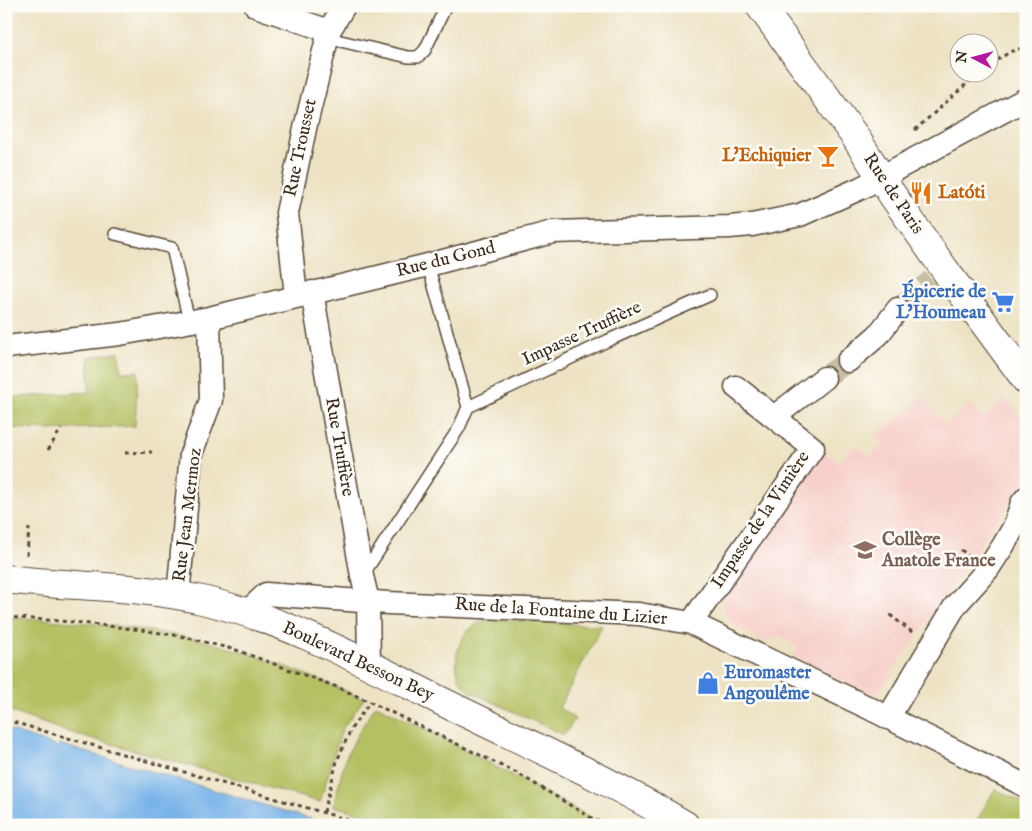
<svg xmlns="http://www.w3.org/2000/svg" width="1032" height="831" viewBox="0 0 1032 831" font-family="'IM FELL English',serif">
<style>
.built{fill:#f7d0cb}
.green{fill:#b4c062;stroke:#787540}
.water{fill:#78b3e9;stroke:#5a6e84}
.lines{fill:none;stroke-linecap:round;stroke-linejoin:round}
.street-tunnel{stroke:#c9bea3;stroke-width:22;stroke-dasharray:22 11;stroke-linecap:butt}
.lane-casing{stroke:#564637;stroke-width:14}
.street-casing{stroke:#564637;stroke-width:25}
.secondary-casing{stroke:#564637;stroke-width:30}
.path{stroke:#564637;stroke-width:3;stroke-dasharray:4 4;stroke-linecap:butt}
.lane{stroke:#fff;stroke-width:11}
.street{stroke:#fff;stroke-width:22}
.secondary{stroke:#fff;stroke-width:28}
.labels{text-anchor:middle;dominant-baseline:central;stroke-width:5;stroke-linejoin:round;paint-order:stroke}
.street-label{font-size:18px;fill:#3b2a1e;stroke:#fdfcf7}
.food-label{font-size:18px;font-weight:bold;fill:#c56008;stroke:#fdfcf7;text-anchor:end}
.shop-label{font-size:18px;font-weight:bold;fill:#366cbe;stroke:#fdfcf7;text-anchor:end}
.education-label{font-size:18px;font-weight:bold;fill:#785e54;stroke:#fdfcf7;text-anchor:start}
</style>
<rect width="100%" height="100%" fill="#fdfcf7"/>
<filter id="ink" filterUnits="userSpaceOnUse"><feTurbulence type="fractalNoise" baseFrequency=".02" numOctaves="2"/><feDisplacementMap in="SourceGraphic" scale="10" xChannelSelector="R" yChannelSelector="G"/><feConvolveMatrix kernelMatrix="1 2 1 2 8 2 1 2 1" color-interpolation-filters="sRGB"/></filter>
<filter id="wash" filterUnits="userSpaceOnUse"><feTurbulence type="fractalNoise" baseFrequency=".0096" numOctaves="4" result="noise"/><feDisplacementMap in="SourceGraphic" scale="20" xChannelSelector="R" yChannelSelector="G"/><feGaussianBlur stdDeviation="1.12" result="paint"/><feColorMatrix in="noise" values="0 0 0 0 0 0 0 0 0 0 0 0 0 0 0 0 0 1.4 0 .05"/><feComposite in="paint" operator="in"/></filter>
<g filter="url(#wash)">
<rect width="100%" height="100%" fill="#ede3c4"/>
<!-- built -->
<path class="built" d="M924,397L945,424L965,409L969,403L984,418L1005,398L1026,423V484L1018,490L875,697L793,656L798,647L779,635L773,639L764,642L734,626L724,613L722,599L723,595L762,537L825,452L839,463L853,444L871,457L881,443L874,437Z"/>
<!-- green -->
<path class="green" d="M119,352L121,372L138,371L135,426L49,430L6,428V398L89,392V357Z
M6,617C64,621 123,625 180,636C241,647 307,674 364,699L342,729L320,802L65,731L6,710Z
M490,619L602,626L559,708L575,719L564,735L471,692C467,688 462,684 460,680C449,656 463,623 490,619Z
M376,705L433,733L588,816L584,825H400L333,806L346,757L359,732Z
M995,789L1026,804V811L1018,823L1019,825H974Z"/>
<!-- water -->
<path class="water" d="M6,729L58,747L59,744L331,825H6Z"/>
</g>
<g filter="url(#ink)">
<g class="lines">
<!-- street-tunnel -->
<path class="street-tunnel" d="M898,309L932,280
M824,378L848,361"/>
<defs>
<path id="lane" d="M328,38L408,57H418L425,50L446,6
M115,234L172,248L189,321
M468,407L609,340L710,295
M363,575L459,428L468,407L428,265"/>
<path id="street" d="M256,6L329,31
M312,292L362,576L368,601L369,665
M296,296L287,213L306,124L329,31L344,6
M6,347L120,334L209,318L428,265L553,232L729,227L752,225L800,215L861,188L1026,99
M848,361L878,335L898,309
M774,417L824,378
M178,596L191,454L211,400L209,318
M246,613L266,594L388,603L639,614L691,623L869,708L1026,786
M691,623L813,448L736,387
M888,718L955,606L988,569L1003,546L1014,527L1022,503L1026,498"/>
<path id="secondary" d="M760,6L854,135L893,196L945,270L1026,380
M6,579C71,587 138,585 202,600C288,620 367,664 445,703C526,743 608,779 685,825"/>
</defs>
<!-- lane casing -->
<use href="#lane" class="lane-casing"/>
<!-- street casing -->
<use href="#street" class="street-casing"/>
<!-- secondary casing -->
<use href="#secondary" class="secondary-casing"/>
<!-- path -->
<path class="path" d="M990,64L1012,51L1026,47
M915,130L980,72
M48,450L61,429
M125,453L152,452
M961,550L968,555
M27,555L29,528
M890,615L912,632
M6,617L73,622L134,629L181,636L236,650L337,687L370,702L517,773L588,816L606,825
M6,720L366,825
M324,812L337,761L351,729L370,702
M592,825L595,819"/>
<!-- lane -->
<use href="#lane" class="lane"/>
<!-- street -->
<use href="#street" class="street"/>
<!-- secondary -->
<use href="#secondary" class="secondary"/>
</g>
</g>
<!-- icons -->
<defs>
<symbol id="bar-bare" viewBox="-9 -9 18 18"><path d="M-6-5H6L.8 .8V4.5H3.5V6h-7V4.5H-.8V.8Z" fill="#e8710a" stroke="#fdfcf7" stroke-width="2.5" paint-order="stroke"/></symbol>
<symbol id="restaurant-bare" viewBox="-9 -9 18 18"><path d="M-5-6h1v4h1v-4h1v4h1v-4h1v5L-1.5 .5V6h-2V.5L-5-1ZM5-6V6H3V1.5H1.5Q1.5-4 5-6Z" fill="#e8710a" stroke="#fdfcf7" stroke-width="2.5" paint-order="stroke"/></symbol>
<symbol id="supermarket-bare" viewBox="-9 -9 18 18"><path d="M-6-5.5h2.5l.6 2H6L4.5 2H-2.5L-4.4-4H-6ZM-1.5 3.2a1.3 1.3 0 1 0 .1 0ZM3 3.2a1.3 1.3 0 1 0 .1 0Z" fill="#3f7fe0" stroke="#fdfcf7" stroke-width="2.5" paint-order="stroke"/></symbol>
<symbol id="school-bare" viewBox="-9 -9 18 18"><path d="M0-5L7-2L0 1L-7-2ZM-4 1L0 2.5L4 1V4Q0 6-4 4Z" fill="#8d6e63" stroke="#fdfcf7" stroke-width="2.5" paint-order="stroke"/></symbol>
<symbol id="shop-bare" viewBox="-9 -9 18 18"><path d="M-5-2.5h2.3a2.7 3.5 0 0 1 5.4 0H5L5.5 6h-11ZM-1.5-2.5h3a1.5 2.3 0 0 0-3 0Z" fill="#3f7fe0" stroke="#fdfcf7" stroke-width="2.5" paint-order="stroke"/></symbol>
</defs>
<g fill-rule="evenodd">
<use href="#bar-bare" x="812" y="140" width="32" height="32"/>
<use href="#restaurant-bare" x="905" y="177" width="32" height="32"/>
<use href="#supermarket-bare" x="987" y="286" width="32" height="32"/>
<use href="#school-bare" x="849" y="534" width="32" height="32"/>
<use href="#shop-bare" x="692" y="667" width="32" height="32"/>
</g>
<g class="labels">
<!-- street labels -->
<g class="street-label">
<text transform="translate(301 148) rotate(-78)">Rue Trousset</text>
<text transform="translate(893 194) rotate(56)">Rue de Paris</text>
<text transform="translate(446 260) rotate(-14)">Rue du Gond</text>
<text transform="translate(582 334) rotate(-25)">Impasse Truffière</text>
<text transform="translate(339 447) rotate(80)">Rue Truffière</text>
<text transform="translate(188 515) rotate(-83)">Rue Jean Mermoz</text>
<text transform="translate(761 520) rotate(-56)">Impasse de la Vimière</text>
<text transform="translate(561 612) rotate(4)">Rue de la Fontaine du Lizier</text>
<text transform="translate(358 662) rotate(25)">Boulevard Besson Bey</text>
</g>
<!-- food labels -->
<g class="food-label">
<text x="811" y="156">L'Echiquier</text>
<text x="938" y="193" text-anchor="start">Latóti</text>
</g>
<!-- shop labels -->
<g class="shop-label">
<text x="986" y="292">Épicerie de<tspan x="986" dy="21">L’Houmeau</tspan></text>
<text x="724" y="673" text-anchor="start">Euromaster<tspan x="724" dy="21">Angoulême</tspan></text>
</g>
<!-- education labels -->
<g class="education-label">
<text x="882" y="540">Collège<tspan x="882" dy="21">Anatole France</tspan></text>
</g>
</g>
<!-- margin -->
<rect width="1032" height="831" fill="none" stroke="#fdfcf7" stroke-width="25"/>
<!-- north arrow -->
<g transform="translate(974 58) rotate(276)"><circle r="24" fill="#fdfcf7" stroke="#afa8a0"/>
<path d="M0-4L9 19L0 12L-9 19Z" fill="#b5179e"/>
<text y="-8" font-size="14" font-weight="bold" text-anchor="middle" fill="#3b2a1e">N</text>
</g>
</svg>
